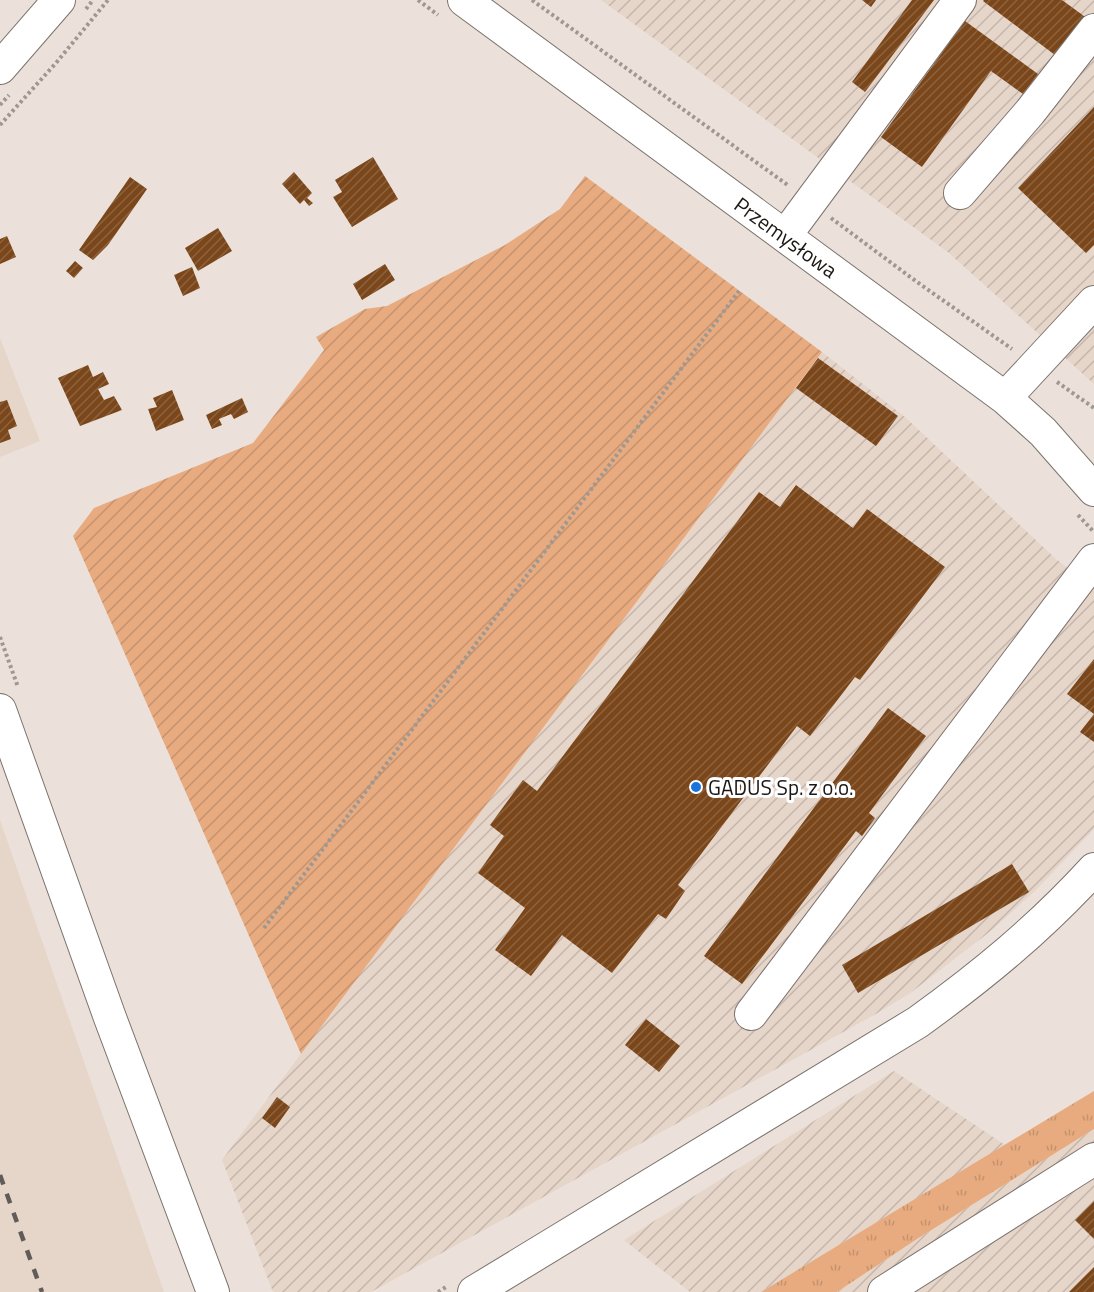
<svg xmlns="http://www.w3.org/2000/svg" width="1094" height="1292" viewBox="0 0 1094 1292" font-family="'Titillium Web',sans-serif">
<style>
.built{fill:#e6d5c9}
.industrial{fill:url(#industrial-furrows)}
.grass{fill:url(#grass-tufts)}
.garden{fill:url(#garden-furrows)}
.building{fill:url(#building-hatch)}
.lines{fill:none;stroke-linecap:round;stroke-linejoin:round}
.minor-casing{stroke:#7c736d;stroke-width:34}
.path{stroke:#9e9792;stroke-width:4;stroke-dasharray:3 3;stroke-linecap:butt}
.minor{stroke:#fff;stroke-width:32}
.rail{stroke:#625c58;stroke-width:4.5;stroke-dasharray:10 10;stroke-linecap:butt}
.poi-dot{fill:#1a72dc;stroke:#fff;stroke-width:2}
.labels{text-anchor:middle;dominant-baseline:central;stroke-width:6;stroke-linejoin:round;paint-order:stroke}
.street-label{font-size:21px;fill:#1a1714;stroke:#fff}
.poi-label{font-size:21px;fill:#1a1714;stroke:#fff;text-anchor:start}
</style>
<defs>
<pattern id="industrial-furrows" width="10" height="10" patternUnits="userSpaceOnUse" patternTransform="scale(1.5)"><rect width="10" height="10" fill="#e6d5c9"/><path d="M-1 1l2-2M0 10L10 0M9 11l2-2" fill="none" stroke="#c5b6ac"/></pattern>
<pattern id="grass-tufts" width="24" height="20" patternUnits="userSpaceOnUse" patternTransform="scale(1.5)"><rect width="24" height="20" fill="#e7ab7f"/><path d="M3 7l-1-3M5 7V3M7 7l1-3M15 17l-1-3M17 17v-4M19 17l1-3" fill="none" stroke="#c6926d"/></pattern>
<pattern id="garden-furrows" width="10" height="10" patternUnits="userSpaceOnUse" patternTransform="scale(1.5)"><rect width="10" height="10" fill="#e7ab7f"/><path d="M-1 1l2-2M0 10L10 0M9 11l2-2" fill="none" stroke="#c6926d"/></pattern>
<pattern id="building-hatch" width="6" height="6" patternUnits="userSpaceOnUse" patternTransform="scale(1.5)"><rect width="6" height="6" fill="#7b4619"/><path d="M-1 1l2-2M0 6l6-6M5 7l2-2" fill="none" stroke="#8b6341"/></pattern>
</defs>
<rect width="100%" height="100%" fill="#ebe1da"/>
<!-- built -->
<path class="built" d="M0,338L40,441L0,457Z
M0,820L164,1292H0Z"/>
<!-- industrial -->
<path class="industrial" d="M601,0H1094V384L949,253Z
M822,352L905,417L1056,559L1094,588V829L1035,891L992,930L909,994L874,1015L371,1292H273L222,1160Z
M894,1071L1005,1145L761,1292H690L624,1240Z
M1094,1129V1292H837L917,1239Z"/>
<!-- grass -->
<path class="grass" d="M1094,1091V1129L917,1239L837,1292H761Z"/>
<!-- garden -->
<path class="garden" d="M585,176L822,352L301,1054L73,536L94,508L253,443L324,350L316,337L365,309L387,306L505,245L560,209Z"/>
<!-- building -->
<path class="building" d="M862,0H876L871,7Z
M912,0H934L865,92L852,82Z
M984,0H1062L1088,19L1059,58L983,1Z
M965,21L1038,74L1023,94L991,71L922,167L881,137Z
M1094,107V245L1086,253L1018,188Z
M373,157L398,199L352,227L333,197L342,192L335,180Z
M294,172L312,193L307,198L313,203L309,206L304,200L300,204L282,184Z
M130,177L147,189L108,245L93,260L79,250Z
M218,228L232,251L198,271L185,248Z
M7,236L16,257L0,264V239Z
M75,261L83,268L74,278L66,271Z
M385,264L395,280L362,300L353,284Z
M192,267L200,288L183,296L174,275Z
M818,358L898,416L876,446L796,388Z
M88,365L93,377L103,372L109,384L98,389L104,400L114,396L122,410L80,426L58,378Z
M172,390L184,420L156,431L148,409L157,407L153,398Z
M242,398L248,412L234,419L231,414L219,419L222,425L212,429L206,415Z
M7,400L17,426L8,430L11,439L0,443V402Z
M796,485L853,528L867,509L945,567L860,680L855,677L810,736L797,726L678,885L685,891L666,919L658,914L612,973L562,935L531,976L495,950L525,908L478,873L504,836L490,825L523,780L537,791L759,492L780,507Z
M1094,659V742L1080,732L1094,714L1067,694Z
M888,708L926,736L869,813L875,818L862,836L856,831L742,984L704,956Z
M1012,864L1029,892L858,993L842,965Z
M646,1019L680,1046L659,1072L625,1045Z
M277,1097L290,1107L275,1128L262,1118Z
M1094,1201V1239L1075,1220Z
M1094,1267V1292H1069Z"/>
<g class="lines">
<defs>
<path id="minor" d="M464,0L1005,398L1043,432L1094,490
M0,68L59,0
M960,193L1030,112L1094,30
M785,236L960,0
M1005,398L1094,302
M0,710L109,1015L213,1292
M751,1014L1094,560
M474,1292L918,1022C983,975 1039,929 1094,869
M884,1292L1094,1159"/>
</defs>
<!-- minor casing -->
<use href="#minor" class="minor-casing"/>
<!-- path -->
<path class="path" d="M418,0L438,15
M532,0L789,186
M86,9L93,0
M0,105L9,95
M0,125L56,63L108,0
M831,218L917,282L1012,349
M1057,382L1094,408
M1078,515L1093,531
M0,637L18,687
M264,928L739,291
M438,1292L446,1287"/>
<!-- minor -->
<use href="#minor" class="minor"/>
<!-- rail -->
<path class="rail" d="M0,1175L42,1292"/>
</g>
<!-- markers -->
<circle class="poi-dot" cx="696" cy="787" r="6"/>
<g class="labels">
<!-- street labels -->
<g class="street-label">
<text transform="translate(786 237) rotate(36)">Przemysłowa</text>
</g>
<!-- poi labels -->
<g class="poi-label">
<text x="708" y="787">GADUS Sp. z o.o.</text>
</g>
</g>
</svg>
